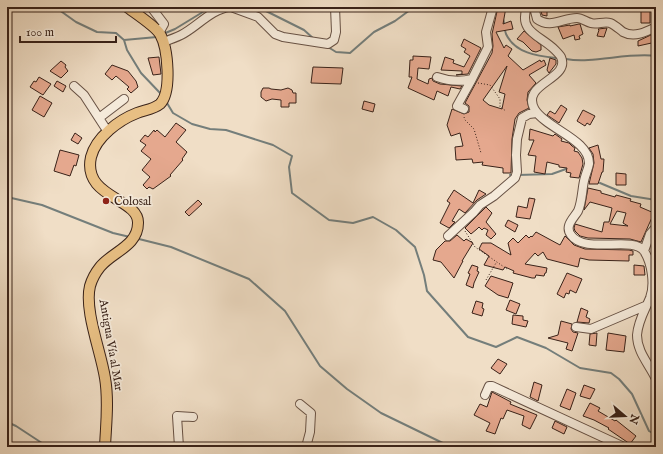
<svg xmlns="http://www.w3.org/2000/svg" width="663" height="454" viewBox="0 0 663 454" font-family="'IM FELL English',serif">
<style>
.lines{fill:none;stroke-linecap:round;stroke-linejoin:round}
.stream{stroke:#747e7b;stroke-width:2}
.building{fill:#e5a88e;stroke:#392219;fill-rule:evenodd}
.minor-casing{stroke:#675144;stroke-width:10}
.major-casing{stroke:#392219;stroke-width:12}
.path{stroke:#392219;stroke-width:1;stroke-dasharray:1 2;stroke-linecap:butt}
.minor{stroke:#f5eada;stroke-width:8}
.major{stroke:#e8bf83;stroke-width:10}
.poi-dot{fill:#8f2418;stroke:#f5eada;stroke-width:1.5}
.labels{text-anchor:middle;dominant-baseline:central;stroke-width:3.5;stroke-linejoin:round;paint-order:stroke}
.poi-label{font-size:12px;fill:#392219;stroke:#f5eada;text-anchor:start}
.street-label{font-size:12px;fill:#392219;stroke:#f5eada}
</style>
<rect width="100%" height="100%" fill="#f0dec6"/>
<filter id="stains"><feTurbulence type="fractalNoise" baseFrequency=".005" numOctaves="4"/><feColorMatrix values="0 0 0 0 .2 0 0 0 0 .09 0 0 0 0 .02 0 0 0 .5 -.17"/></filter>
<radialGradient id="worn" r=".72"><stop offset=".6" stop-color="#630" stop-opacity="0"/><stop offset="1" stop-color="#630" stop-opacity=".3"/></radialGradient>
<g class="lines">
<!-- stream -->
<path class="stream" d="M55,7L76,22L97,32L116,33L124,40L127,50L141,73L161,94
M255,7L262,9L304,30L314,39
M485,7L489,11
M503,19C505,23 504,29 506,34C515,53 537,56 556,58
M163,34L175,29L211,7
M124,40L157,37
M328,47L336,52L350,53L374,32L395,21L414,7
M566,59C593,64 628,52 656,56
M167,103L173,113L192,124L210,129L226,130L251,138L273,145L292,156L289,167L292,193L329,220L353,223L373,217L396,230L415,247L424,275L427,291L468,337L496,347L517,337L546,348L580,368L611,373L619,379L632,394L649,431L656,435
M510,175H514
M518,175L552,174L566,169
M600,183L631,196L656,200
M7,197L42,205L113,233L130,237
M139,239L171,247L249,279L285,311L320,366L347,389L381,413L451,447
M7,422L16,426L48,447"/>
</g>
<!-- building -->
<path class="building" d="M498,7H506L503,24L511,21L513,29L496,32L504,48L506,45L512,49L508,56L523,70L540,60L541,62L544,60L546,65L529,75L536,83L528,92L527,100L529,108L519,113L515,119L512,139L511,173H503V168L482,165L483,162L473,163L472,159L456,160L455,147L463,146L460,133L451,136L447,125L452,109L464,114L469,112V106L465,103L492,53L493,46L492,34ZM507,66L499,92L505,94L502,109L489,105L483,100Z
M540,7H547V16L542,15Z
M641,8H650V23H641Z
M579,24H580L583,34L579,36L580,39L575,40L574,35L563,39L558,27L570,25V26Z
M607,28L604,37L597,36L599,30L598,29Z
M524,31L541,45V50L536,52L532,51L523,42L517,39Z
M653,34L656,42L638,46V41Z
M464,39L481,48L468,74L456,75L462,74V71L441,70L445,57L454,60L453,63L464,67L470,56L464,52L466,49L461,46Z
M413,56L431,57L429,69L418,68L417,79L428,84L429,79L432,78L433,81L440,84L462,86L460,89L451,87L448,96L437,91L434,100L408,88L412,77H409L410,60H413Z
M159,57L161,74L153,75L148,58Z
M550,58L556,60V64L549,73L547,70Z
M61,61L66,65L65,67L68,71L61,78L50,71Z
M112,65L128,71L136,81L138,87L131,93L127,89L129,87L116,76L112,80L105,74Z
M313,67L343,68L341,84L311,83Z
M39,77L51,84L43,95L30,87L34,81L36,82Z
M57,81L66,86L63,92L54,86Z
M263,88H269L271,89L281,90L288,88L292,90L293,93H296V103H289V107H281V100L272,99L266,101L261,97V92Z
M40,96L52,103L44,117L32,110Z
M364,101L375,104L373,112L362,109Z
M561,105L567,109L559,123L547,115L550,111L555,114Z
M583,110L595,116L590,125L587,123L585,126L577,121Z
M176,123L186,130L176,142L187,152L182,159L183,160L170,175L171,176L153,189L149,187L147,189L143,185L150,177L142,170L151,159L141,151L146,145L140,141L145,135L148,137L154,130L155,132L157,130L165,137Z
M530,129L553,136L555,134L562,139L561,141L569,143L572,146L575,148L574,151L578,152L582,158L583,164L579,178L570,177L571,173L566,172L567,168L559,167V165L547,162L545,174L534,172L536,156L528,155L534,140H529Z
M75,133L82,138L78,144L71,140Z
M598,145L601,159H604L603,172H602L598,184H589L594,163L593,154L589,148Z
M60,150L79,155L76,166L74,165L70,176L54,171Z
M616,173L626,174V185H616Z
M588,188L601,191V193L615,197L616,195L631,199L630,201L641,204L640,207L654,213L641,242L630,239L588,238L580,236L575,231L574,228L575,224L602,232L604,222H609L612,208L590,202L584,210ZM617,211L626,213L623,223L628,226L610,224Z
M454,190L473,203L479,190L486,194L477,200L465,213L459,209L452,221L455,222L449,228L440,223L450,203L447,201Z
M529,198L535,199L530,219L516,217L518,206L527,208Z
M198,200L202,204L189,216L185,212Z
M486,207L492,213L486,222L496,234L491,239L486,235L488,230L484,228L482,230L479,227L477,229L471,234L465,228Z
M508,220L518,225L515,232L505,226Z
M536,232L560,245L565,236L574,245L585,249L629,250L633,251V255H629V261L589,260L580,258L578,267L547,259L543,252L538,256L535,253L525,264L547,268L546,273H545L544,276L536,275L535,278H532L513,273L514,271L505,267L503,270L484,265L489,256L479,249L482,243H491L511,255L508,243L513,238L518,243L526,235L529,238L531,236L532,237Z
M457,235L464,241L466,239L473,243L462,261H463L454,278L441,262L433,260L436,250L445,241H450Z
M472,265L478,267L477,271L479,272L474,283L473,288L466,285L470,274L468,273Z
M634,265L644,266L645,275H634Z
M567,273L582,279L576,293L570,290L569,294L566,293L564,298L557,294Z
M491,276L513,283L508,298L498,295L485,286Z
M510,300L520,304L516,314L506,310Z
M476,301L483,303L482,308L484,309L482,316L472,313Z
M581,308L588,311L586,317L590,319L589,323L577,322Z
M513,315L523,316V320L528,321L526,327L512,324Z
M561,321L572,324L571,329L573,332L578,333L572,351L566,349L568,343L548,338L558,335Z
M597,333L596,346L589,345L590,334Z
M608,333L626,336L624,352L606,350Z
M498,359L507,364L500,374L491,368Z
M534,382L542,385L538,401L530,397Z
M584,385L595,389L590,399L580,396Z
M567,389L576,393L570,410L560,406Z
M492,392L511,402L510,404L537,415L530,429L522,425L524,416L507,410L503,419L501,418L495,434L486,431L490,423L474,415L480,404L487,407Z
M590,403L600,408L598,411L615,421L616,420L636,436L630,444L608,429L609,428L594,420L583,416Z
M555,421L567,427L564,434L552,428Z"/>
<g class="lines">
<defs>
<path id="minor" d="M151,7L164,24L159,33
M231,7L258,17L275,34L283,37L328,44L334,40L336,32L335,7
M527,7C518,32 540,35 555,50C557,52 560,55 561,57C571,80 519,83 535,110C547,129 590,140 589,164C588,169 585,176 584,181C582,190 582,202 578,211C574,218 564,226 571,235C585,255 633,235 644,251C652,263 655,285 650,298C645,310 638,321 637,335C637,352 649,364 656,379
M534,7L537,19C550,29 563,18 577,18C582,18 586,22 591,23C597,25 604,21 610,23C615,25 619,29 623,32C634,38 646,32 656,27
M163,42C169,40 175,38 181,35C197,27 211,9 230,7
M437,77C448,81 460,82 472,79L488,47L486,32L493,7
M74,86L84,95L108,132
M464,109L457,106L472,79
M99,118L124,99
M448,236L474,212L480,205L494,196L515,178L517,172L516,155L517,139L522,118L529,114L537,113
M644,251L650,234L656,227
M576,327L591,329L645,306
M485,395L489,386H492L624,447
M300,404L311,413L310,432L306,447
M179,447L177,416L193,417"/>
<path id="major" d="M105,447C106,424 109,401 105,378C101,352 84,310 90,286C92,279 96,272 100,267C112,252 138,246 138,223C139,198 82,198 91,157C96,137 119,120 137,113C145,110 154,109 160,104C172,92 168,48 160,34C155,26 135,13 127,7"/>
</defs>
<!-- minor casing -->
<use href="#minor" class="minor-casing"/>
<!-- major casing -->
<use href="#major" class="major-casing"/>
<!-- path -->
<path class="path" d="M478,83L490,85L500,99V107L506,111
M464,117L465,120L474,129L481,153
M465,231L475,247L507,269
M486,280L496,263"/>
<!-- minor -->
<use href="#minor" class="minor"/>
<!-- major -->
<use href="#major" class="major"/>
</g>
<!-- markers -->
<circle class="poi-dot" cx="106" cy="201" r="4"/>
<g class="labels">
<!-- poi labels -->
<g class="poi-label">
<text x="114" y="201">Colosal</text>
</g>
<!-- street labels -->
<g class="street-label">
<text transform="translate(111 345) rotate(80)">Antigua Vía al Mar</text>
</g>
</g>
<!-- margin -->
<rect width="663" height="454" fill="none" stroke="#f0dec6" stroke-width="24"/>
<rect x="8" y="8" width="647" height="438" fill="none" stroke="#392219" stroke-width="2"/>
<rect x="12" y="12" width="639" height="430" fill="none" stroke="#392219"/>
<!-- north arrow -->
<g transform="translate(625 416) rotate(109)" stroke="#f5eada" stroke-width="3" paint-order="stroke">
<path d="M0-3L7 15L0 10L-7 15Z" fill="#392219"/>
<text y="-6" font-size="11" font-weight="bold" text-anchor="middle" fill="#392219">N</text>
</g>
<!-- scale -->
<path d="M20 36v6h96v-6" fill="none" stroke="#392219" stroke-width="2"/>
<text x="26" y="36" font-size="12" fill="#392219" stroke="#f5eada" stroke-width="3" paint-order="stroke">100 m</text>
<rect width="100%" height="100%" filter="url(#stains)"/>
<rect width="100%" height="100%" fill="url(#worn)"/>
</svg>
